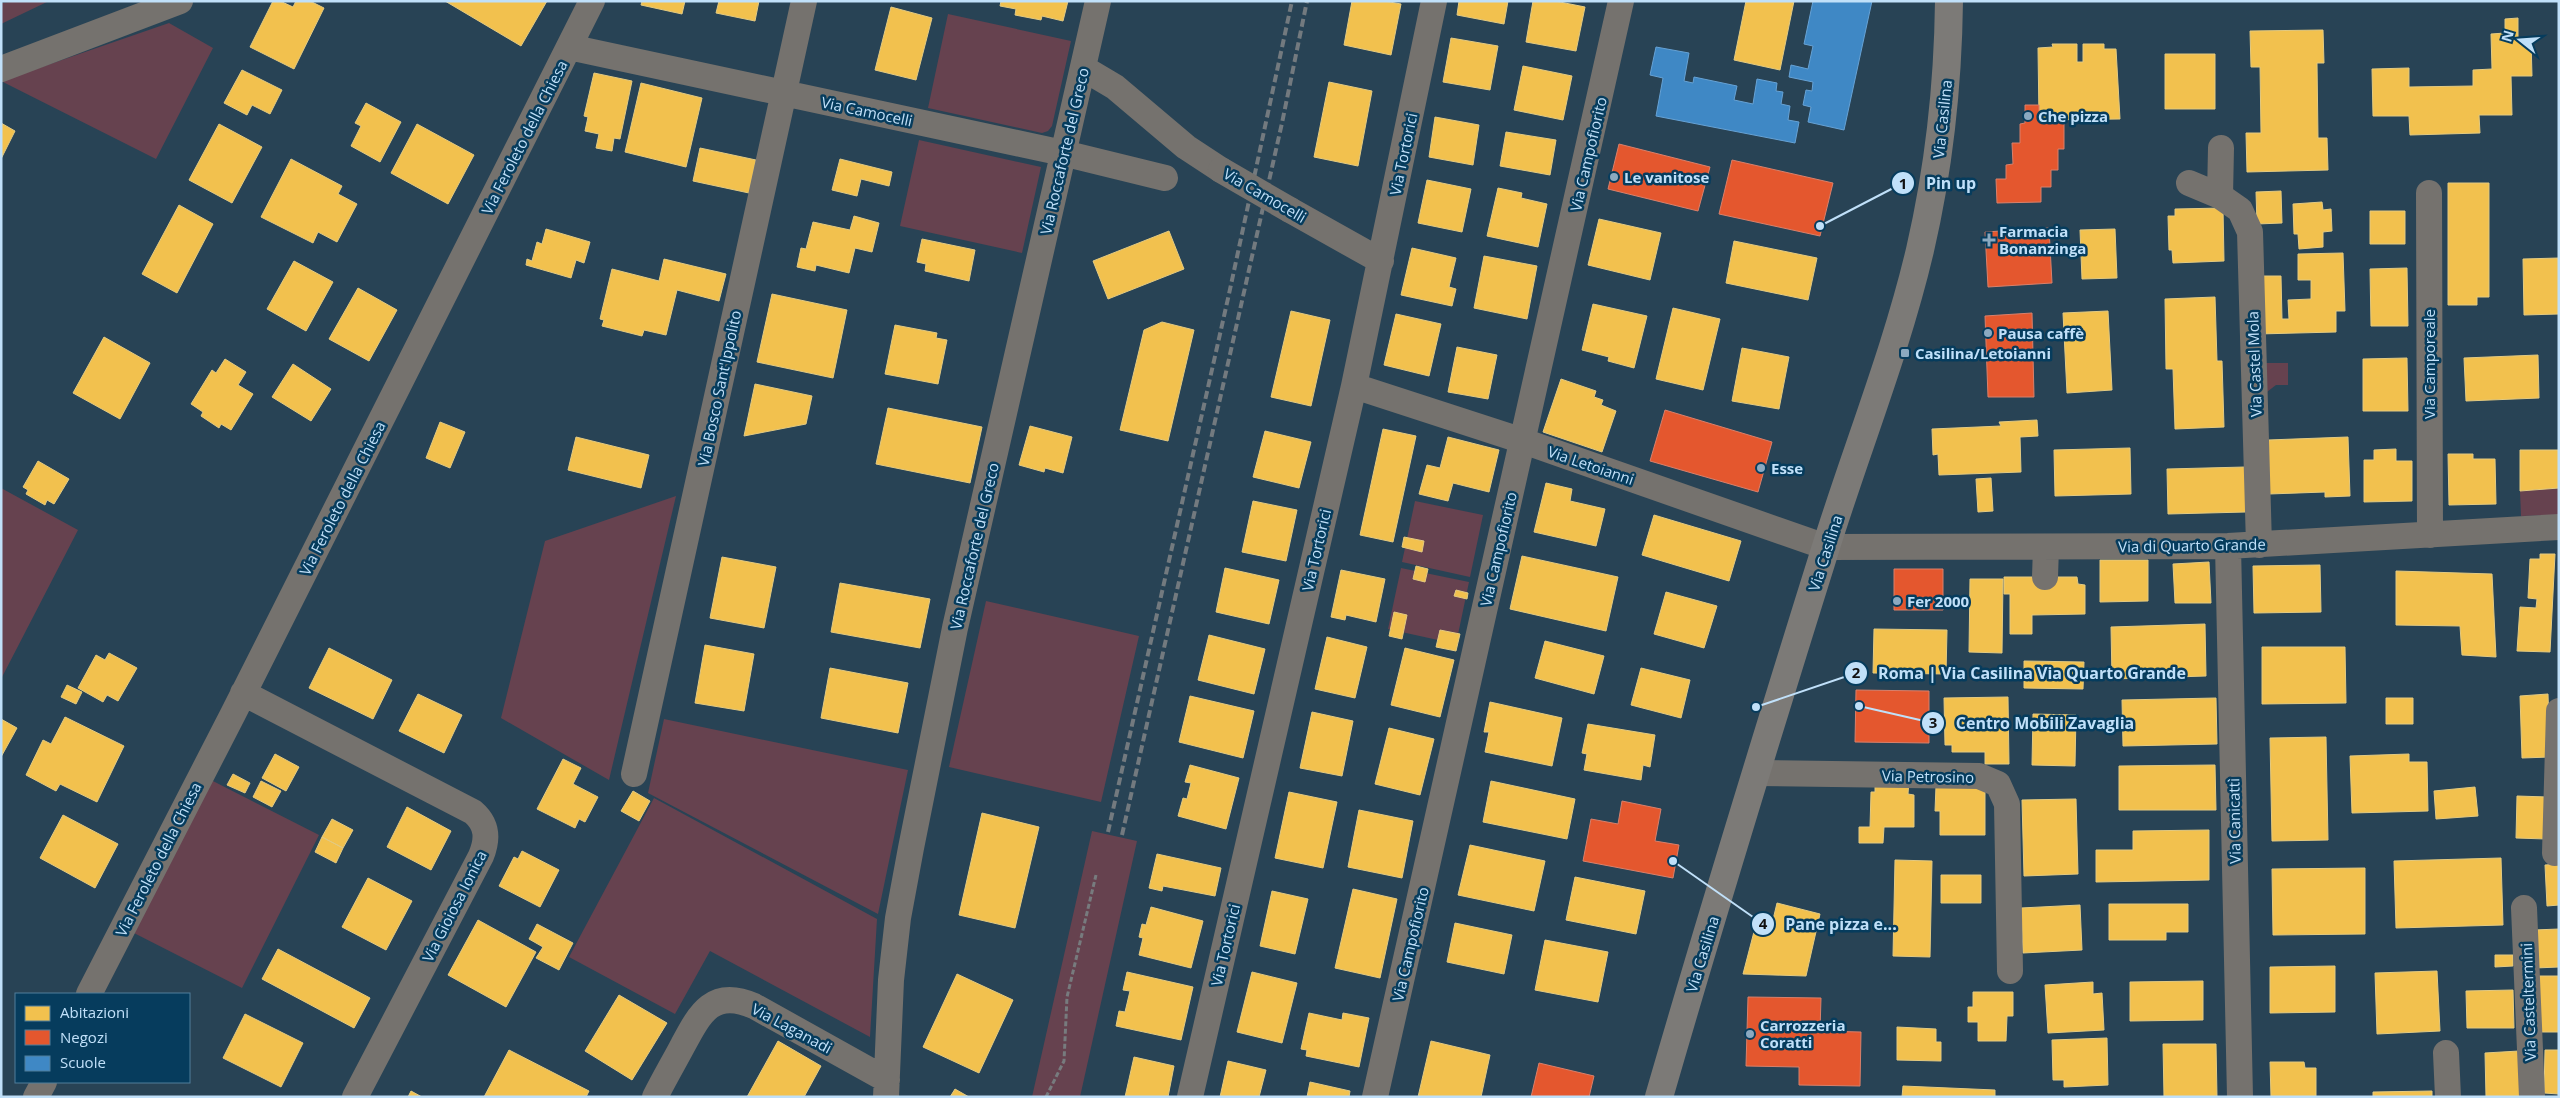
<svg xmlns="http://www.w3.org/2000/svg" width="2560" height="1098" viewBox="0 0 2560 1098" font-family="'Open Sans',sans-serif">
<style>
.green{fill:#66424f}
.homes{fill:#f2c14e;stroke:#e3ca81}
.shops{fill:#e4572e;stroke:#d9806b}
.schools{fill:#3f88c5;stroke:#66a2d5}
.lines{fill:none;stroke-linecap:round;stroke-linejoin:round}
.path{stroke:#777b7e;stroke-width:3;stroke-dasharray:5 2.5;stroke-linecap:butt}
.minor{stroke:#75726e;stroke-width:26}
.major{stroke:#7c7a77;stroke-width:28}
.rail{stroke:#737a7f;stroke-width:4;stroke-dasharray:8 4;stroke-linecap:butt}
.minor-bridge{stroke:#75726e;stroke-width:26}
.poi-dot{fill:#8ba9c0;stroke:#063c5d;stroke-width:2}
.labels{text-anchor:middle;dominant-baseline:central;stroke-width:5;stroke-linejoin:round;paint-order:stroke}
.street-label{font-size:15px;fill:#c0e0f9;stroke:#063c5d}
.poi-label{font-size:15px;font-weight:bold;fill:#c0e0f9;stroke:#063c5d;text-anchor:start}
.leader{fill:none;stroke:#c0e0f9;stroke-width:2}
.callout-dot{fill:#c0e0f9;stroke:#063c5d;stroke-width:2}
.mark-label{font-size:15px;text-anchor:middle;font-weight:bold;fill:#111}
.callout-label{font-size:16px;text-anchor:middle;font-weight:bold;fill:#c0e0f9;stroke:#063c5d;stroke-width:5;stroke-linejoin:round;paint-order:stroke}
</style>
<rect width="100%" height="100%" fill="#284355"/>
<!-- green -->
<path class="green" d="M20,1H49L1,24V3Z
M948,14L1071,41L1052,126L1048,131L1042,133L928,108Z
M169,23L213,48L156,159L1,81Z
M919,140L1041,167L1022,253L900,226Z
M2263,363H2288V385H2276L2263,395Z
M1,488L78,530L1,679Z
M2559,488V515L2521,516L2520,491Z
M676,496L609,780L501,718L545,541Z
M1415,501L1483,515L1470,577L1402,562Z
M1401,568L1469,582L1456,644L1388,629Z
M986,601L1139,636L1101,802L949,767Z
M664,719L908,770L878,914L648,793Z
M209,779L319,835L242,988L132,932Z
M654,798L877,919L870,1037L710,951L675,1014L569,957Z
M1092,831L1137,841L1080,1097H1032Z"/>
<!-- homes -->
<path class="homes" d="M273,1H280L293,7L296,1H310L324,8L294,69L250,47Z
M445,1H547L521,46Z
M642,1H685L682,14L641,5Z
M719,1H759L755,21L716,13Z
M1001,1H1068L1063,21L1042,16L1041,20L1015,15L1016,9L1000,6Z
M1352,1H1384L1401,4L1391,55L1344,45Z
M1459,1H1508L1504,24L1457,15Z
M1533,1H1555L1585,7L1576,51L1526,42Z
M1746,1H1794L1780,70L1734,60Z
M891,7L932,18L916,80L875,70Z
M2518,18V40H2531L2532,76H2511L2512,115H2479L2480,133L2410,135L2409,116H2373L2372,69L2409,68V87L2473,86V70L2492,69L2491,34L2505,33V19Z
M2323,30L2324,63H2317L2318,138H2327L2328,170L2247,172L2246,133H2261L2260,67H2251L2250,31Z
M1451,38L1498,46L1490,90L1443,82Z
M2052,44H2077V62H2083V44H2104V49H2116L2120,119L2039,120L2038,48L2053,47Z
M2165,54H2215V109H2165Z
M1523,66L1572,76L1563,120L1514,110Z
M242,70L282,90L270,114L252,105L247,115L224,103Z
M594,73L632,81L620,139L614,138L612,151L596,148L599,134L585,131L588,117L584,116Z
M1329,82L1372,91L1358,166L1314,157Z
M641,83L702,98L686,167L625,152Z
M366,103L401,122L380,162L351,146L361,126L355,123Z
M1435,117L1479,125L1473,165L1429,157Z
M1,123L15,131L1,159Z
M219,124L262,147L232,203L189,180Z
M417,124L474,155L448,204L391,173Z
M1506,132L1556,140L1550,175L1500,166Z
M700,148L756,160L749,193L693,181Z
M291,159L342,186L338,194L357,204L337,242L318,232L313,243L261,217Z
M840,159L892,172L889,186L861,179L857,196L832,190Z
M1427,180L1471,189L1462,232L1418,223Z
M2448,183H2489V297H2477V305H2448Z
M1498,188L1522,193L1521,198L1547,204L1538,247L1487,236Z
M2281,191L2282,223L2257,224L2256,192Z
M2322,202L2323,210L2331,209L2332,231L2323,232V247L2299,249L2298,234H2294L2293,204Z
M179,205L213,224L177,293L142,274Z
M2223,208L2224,261L2173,263L2172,250H2169L2168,216H2175V209Z
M2370,211H2405V244H2370Z
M854,216L879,223L872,252L855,248L849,273L816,265L815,271L797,267L801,248L806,249L813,222L850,230Z
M1599,219L1661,233L1650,280L1588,265Z
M546,229L590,242L584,263L576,260L571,278L526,265L527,259L532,261L537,242L542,244Z
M2115,229L2117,278L2082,279L2080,230Z
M1169,231L1184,269L1108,299L1093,261Z
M922,239L975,250L969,281L925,271L926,264L917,262Z
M1734,241L1817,258L1808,300L1726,283Z
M1412,248L1456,258L1449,287L1456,289L1452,306L1401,295Z
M2343,253L2345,311H2336V332L2258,334L2257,276H2281L2282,319H2289L2288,300L2311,299V280H2298V254Z
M1484,256L1537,266L1527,319L1474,308Z
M2559,258V314L2524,315L2523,259Z
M664,259L726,274L719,301L677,290L666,335L644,330L642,336L602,326L604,320L600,319L612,269L659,281Z
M294,261L333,282L306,331L267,309Z
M2407,268L2408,326H2371L2370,269Z
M358,288L397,310L369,361L329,339Z
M772,294L847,310L833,378L757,362Z
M2215,297L2217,361H2222L2224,427L2175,429L2173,369H2166L2165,299Z
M1593,304L1647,316L1634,368L1608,361L1609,357L1582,350Z
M1673,308L1720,319L1703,390L1656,379Z
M1291,311L1330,320L1311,406L1271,397Z
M2108,311L2112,390L2067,393L2063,313Z
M1396,314L1441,324L1429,376L1384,365Z
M1162,322L1194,330L1168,441L1120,430L1144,330Z
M895,325L937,333L936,338L947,340L938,384L885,374Z
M104,337L150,363L120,419L73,393Z
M1457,347L1497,355L1488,399L1448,392Z
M1742,348L1789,357L1779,409L1732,401Z
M2538,355L2539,398L2466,401L2464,358Z
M2407,358L2408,411H2363V359Z
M225,359L246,372L238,385L253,394L231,430L221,424L219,428L201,416L203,412L191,404L212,370L216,373Z
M293,364L331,389L311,421L272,397Z
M1561,379L1596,391L1594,397L1603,400L1601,405L1616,411L1602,452L1543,432Z
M755,384L812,396L806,424L744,436Z
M888,408L982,427L970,483L876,464Z
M2037,420L2038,436L2020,437L2021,472L1939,475L1938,454L1933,455L1932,429L2001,426L1999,422Z
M440,422L465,432L450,468L426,458Z
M1030,426L1072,437L1063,473L1045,468L1044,472L1019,465Z
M1383,429L1416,436L1393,542L1360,535Z
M1265,431L1311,442L1299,488L1253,477Z
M576,437L649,455L641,488L568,470Z
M1448,437L1499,450L1489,492L1453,483L1448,501L1419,494L1427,465L1440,468Z
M2348,437L2350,496L2325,497V492L2269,494L2268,440Z
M2130,448L2131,494L2055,496L2054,450Z
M2396,449V461H2412V501L2364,502V460H2374V450Z
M2520,450H2559V488L2520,491Z
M2448,454H2473V459H2495L2496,504L2449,505Z
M38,461L69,479L54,504L47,500L45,505L26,494L28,490L23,487Z
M2245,467L2246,512L2168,514L2167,469Z
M1991,478L1993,511L1978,512L1976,479Z
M1546,483L1572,489L1570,501L1605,509L1596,546L1534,532Z
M1253,501L1297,510L1286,561L1242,552Z
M1654,515L1741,541L1729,581L1642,555Z
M1404,537L1424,541L1422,552L1402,547Z
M2540,554H2555L2550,652L2517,651L2520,607L2536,608L2537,599L2528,598L2530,559H2540Z
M1522,556L1618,577L1606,631L1510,609Z
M722,557L776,567L764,628L710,618Z
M2100,560H2148V601L2100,602Z
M2209,562L2211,603H2175L2173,564Z
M2320,565L2321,612L2254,613L2253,566Z
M1416,566L1428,569L1425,582L1413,579Z
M1225,568L1279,580L1269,624L1216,612Z
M1341,570L1385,579L1376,622L1346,615L1345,620L1331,617Z
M2396,571L2492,574L2496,657L2462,655L2460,626L2396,625Z
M2004,577H2077L2078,584L2085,585V614L2032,615V634H2010V594H2004Z
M1970,579H2003L2002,653L1969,652Z
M840,583L930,599L920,648L831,632Z
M1456,590L1468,593L1467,599L1454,596Z
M1666,592L1717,606L1704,648L1654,634Z
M1394,612L1407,615L1402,639L1389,636Z
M2205,624L2206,676L2112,679L2111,627Z
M1874,629L1947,630L1946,674L1873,673Z
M1440,630L1460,634L1456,651L1436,647Z
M1209,635L1265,649L1254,694L1198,680Z
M1327,637L1367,647L1355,698L1315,689Z
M1545,641L1604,656L1594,694L1535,678Z
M705,645L754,654L744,711L695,703Z
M2262,647H2345L2346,703L2262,704Z
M329,648L392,680L373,719L309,688Z
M1405,648L1454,660L1440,717L1391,705Z
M109,653L137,668L118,701L107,695L103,702L78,688L96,655L105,660Z
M2024,661L2084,662L2083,689L2024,688Z
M830,668L908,683L898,733L821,718Z
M1641,668L1690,680L1681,718L1631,705Z
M67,685L82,692L76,704L61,697Z
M418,694L462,715L444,753L399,731Z
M2548,694L2550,757L2522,758L2520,696Z
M1190,696L1254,711L1243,758L1179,742Z
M2008,697L2009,764H1985V752H1952V745H1945L1944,698Z
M2216,698L2217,744L2123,746L2122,700Z
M2386,698H2413V724H2386Z
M1490,702L1562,718L1552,766L1485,752L1489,732H1484Z
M1312,712L1353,721L1342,776L1300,768Z
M2033,714L2076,715L2075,766L2032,765Z
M65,717L124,746L97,802L60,784L56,791L26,775L43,740L51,744Z
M1,719L17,728L1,757Z
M1588,724L1655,735L1650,767L1643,765L1641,780L1584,770L1587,754L1582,753Z
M1389,728L1434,739L1420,795L1375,784Z
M2326,737L2328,840L2272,841L2270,738Z
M275,754L299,767L286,791L262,778Z
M2409,754V762H2427L2428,811L2352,813L2350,756Z
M563,759L581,768L573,784L598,797L585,822L579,819L575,828L537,809Z
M1190,765L1239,778L1226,829L1178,816L1183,798L1187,799L1191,783L1185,782Z
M2215,765L2216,810H2119V766Z
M233,774L250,783L245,793L227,785Z
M1875,780H1909L1908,794L1914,795V827H1884L1883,843H1859V827H1870L1871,792H1875Z
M261,781L281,791L272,807L253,797Z
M1491,781L1575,799L1567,839L1483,822Z
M1985,781V835H1940V811H1935L1936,786Z
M2475,787L2478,816L2436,819L2434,791Z
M633,791L650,801L639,821L621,811Z
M1289,792L1337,802L1323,868L1275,858Z
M2517,796L2547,797L2546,839L2516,838Z
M2076,799L2078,874L2024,876L2022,800Z
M407,807L451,831L431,870L387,847Z
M1359,810L1413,821L1402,878L1348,867Z
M982,813L1039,827L1015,928L959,915Z
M63,815L118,844L95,888L40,858Z
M332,819L353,830L343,848L322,837Z
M2209,830V880L2096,882V850H2133V831Z
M322,837L343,848L336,863L315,852Z
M1470,845L1545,861L1534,911L1458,895Z
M522,851L559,870L540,907L499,886L514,857L518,859Z
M1157,854L1221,868L1215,896L1163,886L1162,891L1149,888Z
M2501,858L2503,925L2396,928L2394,861Z
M1895,860L1932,861L1930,957L1893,956Z
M2559,864V905L2547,906L2545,865Z
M2365,868V934L2273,935L2272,869Z
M1941,875H1981V903H1941Z
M1575,877L1645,891L1636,934L1566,920Z
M368,878L412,901L386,950L342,927Z
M1353,889L1397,899L1380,978L1335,968Z
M1272,891L1308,899L1295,954L1260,946Z
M1777,903L1820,914L1806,976L1743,974L1756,924L1771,928Z
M2109,904H2188V932H2166V940H2109Z
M2080,905L2082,950L2023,953L2021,908Z
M1151,907L1203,921L1191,968L1139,955L1143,938L1139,937L1142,924L1146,925Z
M478,920L536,952L506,1007L448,975Z
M1455,923L1512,935L1504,974L1447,962Z
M537,924L573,943L559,970L536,958L543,947L529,939Z
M2559,929V967L2535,968L2534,930Z
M1545,940L1608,952L1598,1002L1535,990Z
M278,949L370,998L354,1028L262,979Z
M2495,955H2513V966L2495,967Z
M2335,966V1012L2270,1013V967Z
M2437,971L2440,1031L2377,1034L2375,973Z
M1127,972L1193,987L1181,1040L1116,1026L1119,1011L1125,1012L1130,991L1123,990Z
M1252,972L1297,983L1282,1043L1237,1032Z
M957,974L1013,1000L979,1073L923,1047Z
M2539,976H2559V1032H2540Z
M2203,981V1020L2130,1021V982Z
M2093,982V994L2102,993L2104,1030L2048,1033L2045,985Z
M2513,990L2514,1028H2467L2466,991Z
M1973,992H2013V1016H2007L2006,1041H1978V1022H1968V1007H1973Z
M619,995L667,1023L632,1080L585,1051Z
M1309,1013L1342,1020L1343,1013L1369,1018L1359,1067L1306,1056L1307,1050L1301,1049Z
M245,1014L303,1043L281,1087L223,1058Z
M1897,1027L1936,1029V1042H1941V1061L1897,1060Z
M2107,1038L2108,1085L2064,1087V1080H2053L2052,1040Z
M778,1041L821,1066L804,1097H747Z
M1431,1041L1490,1055L1481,1097H1418Z
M2163,1044H2216L2217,1097H2164Z
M509,1050L589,1091L586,1097H484Z
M2545,1050H2559V1094L2544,1093Z
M2519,1051L2520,1097H2486L2485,1053Z
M1134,1057L1174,1066L1168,1097H1125Z
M1228,1061L1266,1070L1259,1097H1220Z
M2270,1062H2304L2305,1068H2316V1097H2271Z
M1310,1082L1350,1091L1349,1097H1307Z
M1903,1086L1995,1090V1097H1902Z
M955,1089L969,1097H950Z
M411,1091L422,1097H408Z
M2432,1091V1097H2373V1092Z"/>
<!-- shops -->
<path class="shops" d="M2025,105H2039V120H2064V149H2058V170H2051V187H2041V202L1997,203L1996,179H2006V165L2013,164L2012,143H2020V124L2025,123Z
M1619,144L1710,167L1698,211L1608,189Z
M1732,160L1833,183L1820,236L1719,214Z
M2049,228L2052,283L1988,287L1985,232Z
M2032,313L2034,397H1988L1985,316Z
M1665,410L1772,442L1758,492L1650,461Z
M1894,569H1943V610H1894Z
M1856,690L1929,691V743L1855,742Z
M1622,801L1661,809L1655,841L1679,845L1673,878L1583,861L1591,819L1618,824Z
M1748,997L1821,998L1820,1031L1861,1032L1860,1086L1799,1085V1067L1746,1066Z
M1539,1063L1594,1076L1589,1097H1531Z"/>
<!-- schools -->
<path class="schools" d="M1813,1H1872L1844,130L1808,122L1811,107L1803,105L1806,90L1812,91L1813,82L1789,77L1791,65L1808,69L1813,46L1804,44Z
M1656,47L1689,53L1684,81L1693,83L1694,77L1737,86L1734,100L1753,104L1757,79L1777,83L1776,91L1783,92L1781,104L1790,106L1788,120L1799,122L1795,143L1656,116L1663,78L1650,75Z"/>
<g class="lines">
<!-- path -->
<path class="path" d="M1046,1097L1064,1061L1067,997L1096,875"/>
<!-- minor -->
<path class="minor" d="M569,47L1063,153L1165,178
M1083,68L1115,87L1186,147L1221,170
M1,69L180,1
M2189,183L2220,196L2221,148
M2429,193L2430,535
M2220,196L2240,210L2250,232L2259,545
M1290,210L1381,261
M1354,386L1523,441L1826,547L2228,546L2559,527
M2228,546L2240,1097
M2045,577L2046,547
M243,693L473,812C488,825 488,839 481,856L355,1097
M1757,773L1979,776L1998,784L2007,804L2010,971
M634,774L804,1
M2555,853L2559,711
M2524,908L2532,1097
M89,994L233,714L592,1
M2446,1053L2448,1097
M36,1097L44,1082
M655,1097C664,1079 674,1062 683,1045C700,1013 713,988 754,1006L887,1080
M886,1097L891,980L898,918L911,848L955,628L1098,1
M1190,1097L1354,386L1434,1
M1375,1097L1621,1"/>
<!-- major -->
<path class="major" d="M1659,1097C1712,914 1768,732 1825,550C1856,450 1896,352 1920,250C1939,168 1948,85 1949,1"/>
<!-- rail -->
<path class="rail" d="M1108,832L1229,294L1292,1
M1122,835L1282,123L1307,1"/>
<!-- minor-bridge -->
<path class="minor-bridge" d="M1221,170L1290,210"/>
</g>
<!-- markers -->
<g class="poi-dot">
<circle cx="2028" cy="116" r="5"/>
<circle cx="1614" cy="177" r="5"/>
<path d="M1986.5 232.5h5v5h5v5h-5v5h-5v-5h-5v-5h5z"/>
<circle cx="1988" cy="333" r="5"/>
<rect x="1900" y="348" width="10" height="10" rx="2.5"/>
<circle cx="1761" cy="468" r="5"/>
<circle cx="1897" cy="601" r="5"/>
<circle cx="1750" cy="1034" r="5"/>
</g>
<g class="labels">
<!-- street labels -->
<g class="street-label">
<text transform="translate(867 111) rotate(12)">Via Camocelli</text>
<text transform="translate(1942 119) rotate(-84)">Via Casilina</text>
<text transform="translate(524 137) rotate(-63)">Via Feroleto della Chiesa</text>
<text transform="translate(1064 151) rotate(-77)">Via Roccaforte del Greco</text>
<text transform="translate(1403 154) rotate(-78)">Via Tortorici</text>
<text transform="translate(1588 154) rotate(-77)">Via Campofiorito</text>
<text transform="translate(1265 195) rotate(30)">Via Camocelli</text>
<text transform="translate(2254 364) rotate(-92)">Via Castel Mola</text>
<text transform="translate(2429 364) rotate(-90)">Via Camporeale</text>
<text transform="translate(719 388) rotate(-78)">Via Bosco Sant'Ippolito</text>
<text transform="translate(1591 465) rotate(19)">Via Letoianni</text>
<text transform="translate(342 498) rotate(-63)">Via Feroleto della Chiesa</text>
<text transform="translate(2192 545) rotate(-1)">Via di Quarto Grande</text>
<text transform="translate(974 546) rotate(-77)">Via Roccaforte del Greco</text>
<text transform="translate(1498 549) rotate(-77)">Via Campofiorito</text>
<text transform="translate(1316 550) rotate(-77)">Via Tortorici</text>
<text transform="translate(1825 553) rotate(-72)">Via Casilina</text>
<text transform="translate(1928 776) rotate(1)">Via Petrosino</text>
<text transform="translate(2234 821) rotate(-91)">Via Canicattì</text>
<text transform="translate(158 859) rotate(-63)">Via Feroleto della Chiesa</text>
<text transform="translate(454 906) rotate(-63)">Via Gioiosa Ionica</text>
<text transform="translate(1410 944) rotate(-77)">Via Campofiorito</text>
<text transform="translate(1225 945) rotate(-77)">Via Tortorici</text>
<text transform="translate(1702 954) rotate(-73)">Via Casilina</text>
<text transform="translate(2528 1002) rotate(-92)">Via Casteltermini</text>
<text transform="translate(792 1028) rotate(28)">Via Laganadi</text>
</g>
<!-- poi labels -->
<g class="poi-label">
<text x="2038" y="116">Che pizza</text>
<text x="1624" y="177">Le vanitose</text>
<text x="1999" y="231">Farmacia<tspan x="1999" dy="17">Bonanzinga</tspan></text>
<text x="1998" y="333">Pausa caffè</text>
<text x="1915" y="353">Casilina/Letoianni</text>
<text x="1771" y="468">Esse</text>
<text x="1907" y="601">Fer 2000</text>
<text x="1760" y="1025">Carrozzeria<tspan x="1760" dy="17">Coratti</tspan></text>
</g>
</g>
<!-- callouts -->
<path class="leader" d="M1820 226L1903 183M1756 707L1856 673M1859 706L1933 723M1673 861L1763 924"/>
<g class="callout-dot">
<circle cx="1820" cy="226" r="5"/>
<circle cx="1756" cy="707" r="5"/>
<circle cx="1859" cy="706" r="5"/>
<circle cx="1673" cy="861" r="5"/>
<circle cx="1903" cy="183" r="12"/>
<circle cx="1856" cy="673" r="12"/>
<circle cx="1933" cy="723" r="12"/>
<circle cx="1763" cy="924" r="12"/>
</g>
<g class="mark-label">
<text x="1903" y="189">1</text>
<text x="1856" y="678">2</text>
<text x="1933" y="728">3</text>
<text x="1763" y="929">4</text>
</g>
<g class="callout-label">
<text x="1951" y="189">Pin up</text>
<text x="2032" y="679">Roma | Via Casilina Via Quarto Grande</text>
<text x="2045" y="729">Centro Mobili Zavaglia</text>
<text x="1841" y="930">Pane pizza e...</text>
</g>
<!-- border -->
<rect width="2560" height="1098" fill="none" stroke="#c0e0f9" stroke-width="5"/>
<!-- legend -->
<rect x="15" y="993" width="175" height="90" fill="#063c5d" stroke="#507e9b"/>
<rect x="25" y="1006" width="25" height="15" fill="#f2c14e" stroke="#507e9b"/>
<text x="60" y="1018" font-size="15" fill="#c0e0f9">Abitazioni</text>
<rect x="25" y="1030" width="25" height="15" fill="#e4572e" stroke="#507e9b"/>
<text x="60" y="1043" font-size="15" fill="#c0e0f9">Negozi</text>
<rect x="25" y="1056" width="25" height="15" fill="#3f88c5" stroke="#507e9b"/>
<text x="60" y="1068" font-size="15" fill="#c0e0f9">Scuole</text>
<!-- north arrow -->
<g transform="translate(2520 40) rotate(287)" stroke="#063c5d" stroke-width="4" paint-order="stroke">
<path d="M0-4L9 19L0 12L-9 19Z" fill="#c0e0f9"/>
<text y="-8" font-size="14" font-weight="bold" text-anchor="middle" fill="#c0e0f9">N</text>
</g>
</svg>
